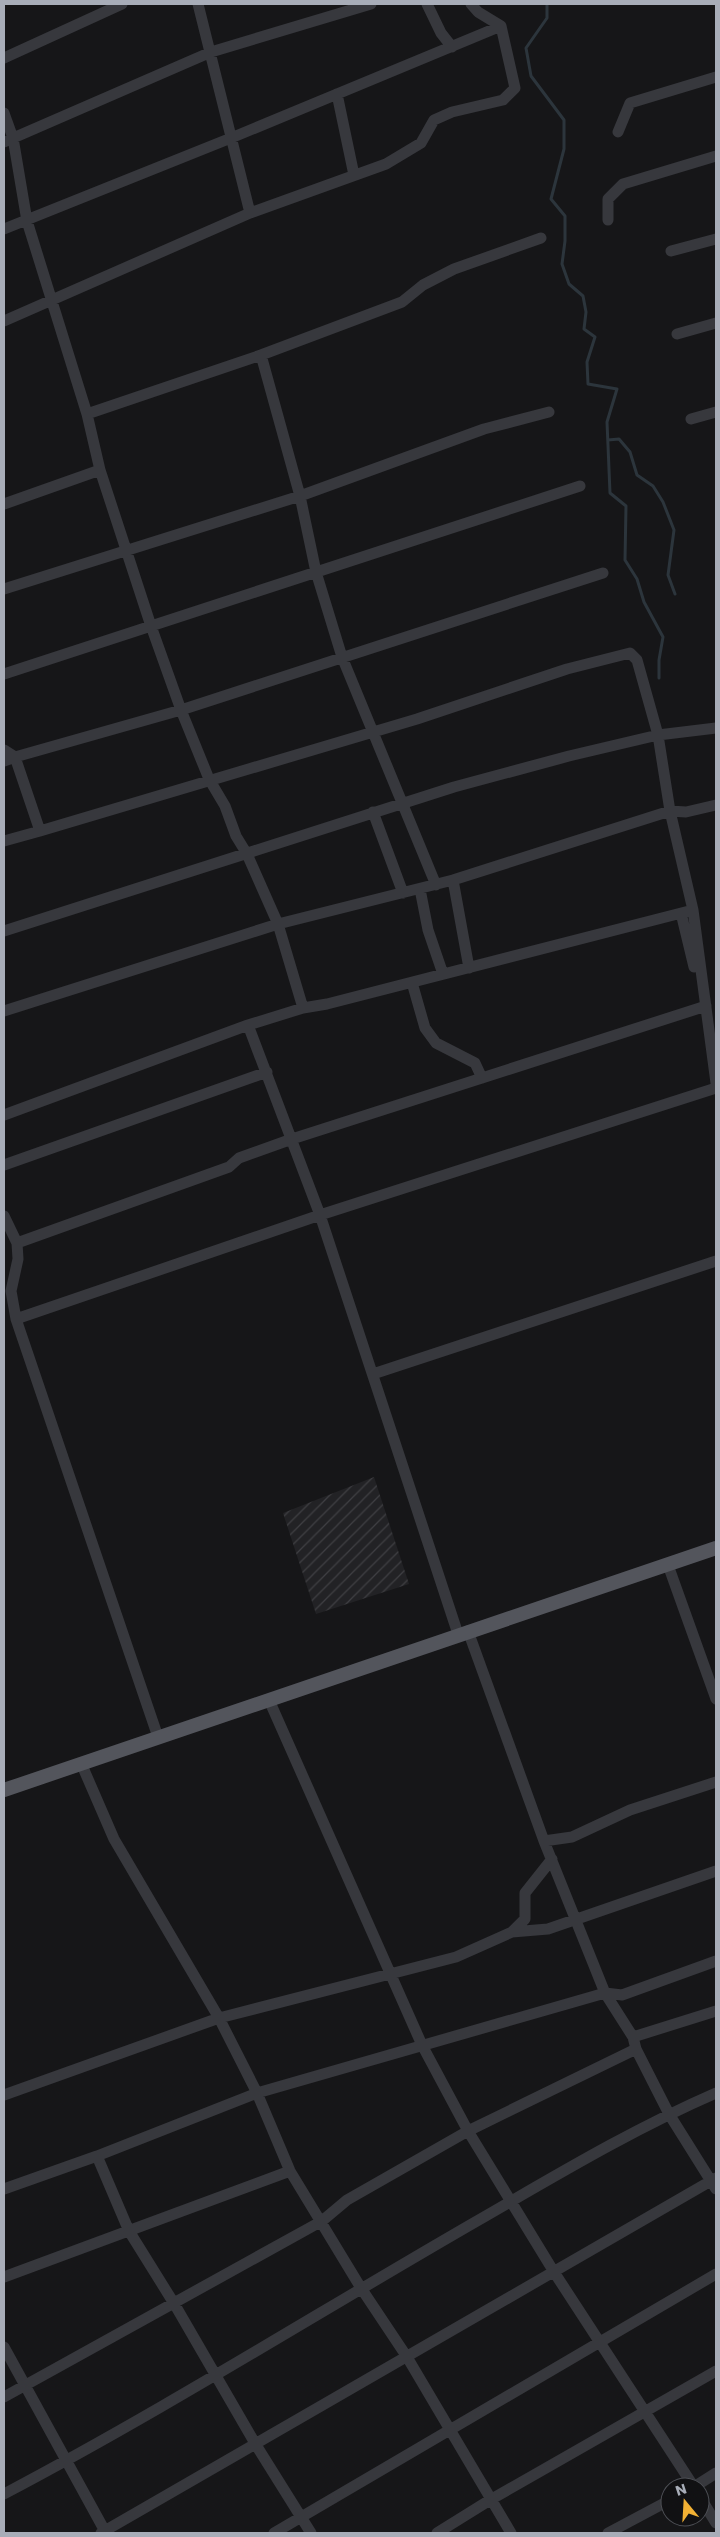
<svg xmlns="http://www.w3.org/2000/svg" width="720" height="2537" viewBox="0 0 720 2537" font-family="Poppins,sans-serif">
<style>
.industrial{fill:url(#industrial-furrows)}
.lines{fill:none;stroke-linecap:round;stroke-linejoin:round}
.stream{stroke:#2c353c;stroke-width:3}
.minor{stroke:#37383d;stroke-width:11}
.major{stroke:#53555c;stroke-width:14}
</style>
<defs>
<pattern id="industrial-furrows" width="10" height="10" patternUnits="userSpaceOnUse" patternTransform="scale(1.25)"><rect width="10" height="10" fill="#222225"/><path d="M-1 1l2-2M0 10L10 0M9 11l2-2" fill="none" stroke="#3f3f43"/></pattern>
</defs>
<rect width="100%" height="100%" fill="#161618"/>
<!-- industrial -->
<path class="industrial" d="M374,1477L409,1584L316,1614L283,1513Z"/>
<g class="lines">
<!-- stream -->
<path class="stream" d="M547,4V18L526,48L531,76L564,120V149L551,199L565,216V241L562,264L569,284L583,296L586,312L584,329L595,337L587,362L588,384L617,389L607,422L610,493L626,506L625,560L637,579L644,602L663,637L659,660V678
M608,440L619,439L630,452L637,475L653,486L663,502L674,530L668,575L675,594"/>
<!-- minor -->
<path class="minor" d="M198,4L250,213
M427,4L441,33L452,47
M4,58L122,4
M337,94L354,175
M4,113L13,138L27,221L87,414L100,470L151,626L181,710L209,779L225,806L236,836L247,854L278,924L303,1008
M618,132L630,103L716,77
M4,142L211,52L371,4
M608,220V199L623,184L716,156
M4,229L231,138L501,26
M671,251L716,239
M4,321L250,213L386,164L421,143L434,120L452,112L503,100L515,88L501,26L478,12L471,4
M677,334L716,323
M261,355L300,496L316,572L342,657L436,885
M87,414L261,355L402,302L423,285L454,269L541,238
M691,419L716,412
M4,504L100,470
M4,589L300,496L484,429L549,412
M4,674L580,486
M4,750L15,757L181,710L603,573
M4,761L15,757L40,831L417,719L567,669L630,653L637,660L658,735L670,811L693,910L716,1083
M373,812L403,893
M4,841L40,831
M453,880L469,968
M420,889L428,930L443,974
M681,913L694,967
M4,931L454,787L569,756L658,735L716,728
M413,986L425,1028L436,1043L475,1063L482,1078
M4,1011L278,924L453,880L670,811L686,812L716,805
M248,1025L320,1215L458,1634
M4,1115L248,1025L303,1008L327,1004L693,910
M4,1165L267,1072
M4,1216L17,1243L18,1259L11,1291L16,1319L158,1737
M17,1243L229,1167L239,1158L292,1139L706,1006
M16,1319L320,1215L716,1088
M373,1374L716,1261
M668,1565L716,1699
M468,1631L544,1841L605,1993L633,2037L636,2049L669,2114L716,2189
M269,1700L422,2045L468,2131L554,2272L694,2487
M81,1763L114,1839L219,2018L257,2093L290,2171L361,2288L407,2357L511,2533
M544,1841L572,1837L630,1810L716,1782
M512,1932L525,1919V1893L552,1859
M633,2037L716,2011
M4,2095L219,2018L456,1957L512,1932L548,1929L716,1871
M97,2156L129,2231L175,2305L256,2445L311,2533
M4,2189L97,2156L257,2093L605,1993L622,1995L716,1961
M4,2277L290,2171
M4,2347L106,2533
M4,2397L322,2221L347,2200L468,2131L636,2049
M694,2487L716,2473
M4,2494C165,2409 319,2312 477,2221C555,2176 633,2129 716,2093
M700,2497L716,2523
M101,2533L716,2178
M274,2533L716,2274
M437,2533L490,2500L716,2371
M608,2533L670,2500"/>
<!-- major -->
<path class="major" d="M4,1790L716,1548"/>
</g>
<!-- border -->
<rect width="720" height="2537" fill="none" stroke="#a8adb8" stroke-width="10"/>
<!-- north arrow -->
<g transform="translate(685 2502) rotate(342)"><circle r="24" fill="#111113" stroke="#4d4f55"/>
<path d="M0-4L9 19L0 12L-9 19Z" fill="#f2b134"/>
<text y="-8" font-size="14" font-weight="bold" text-anchor="middle" fill="#a8adb8">N</text>
</g>
</svg>
